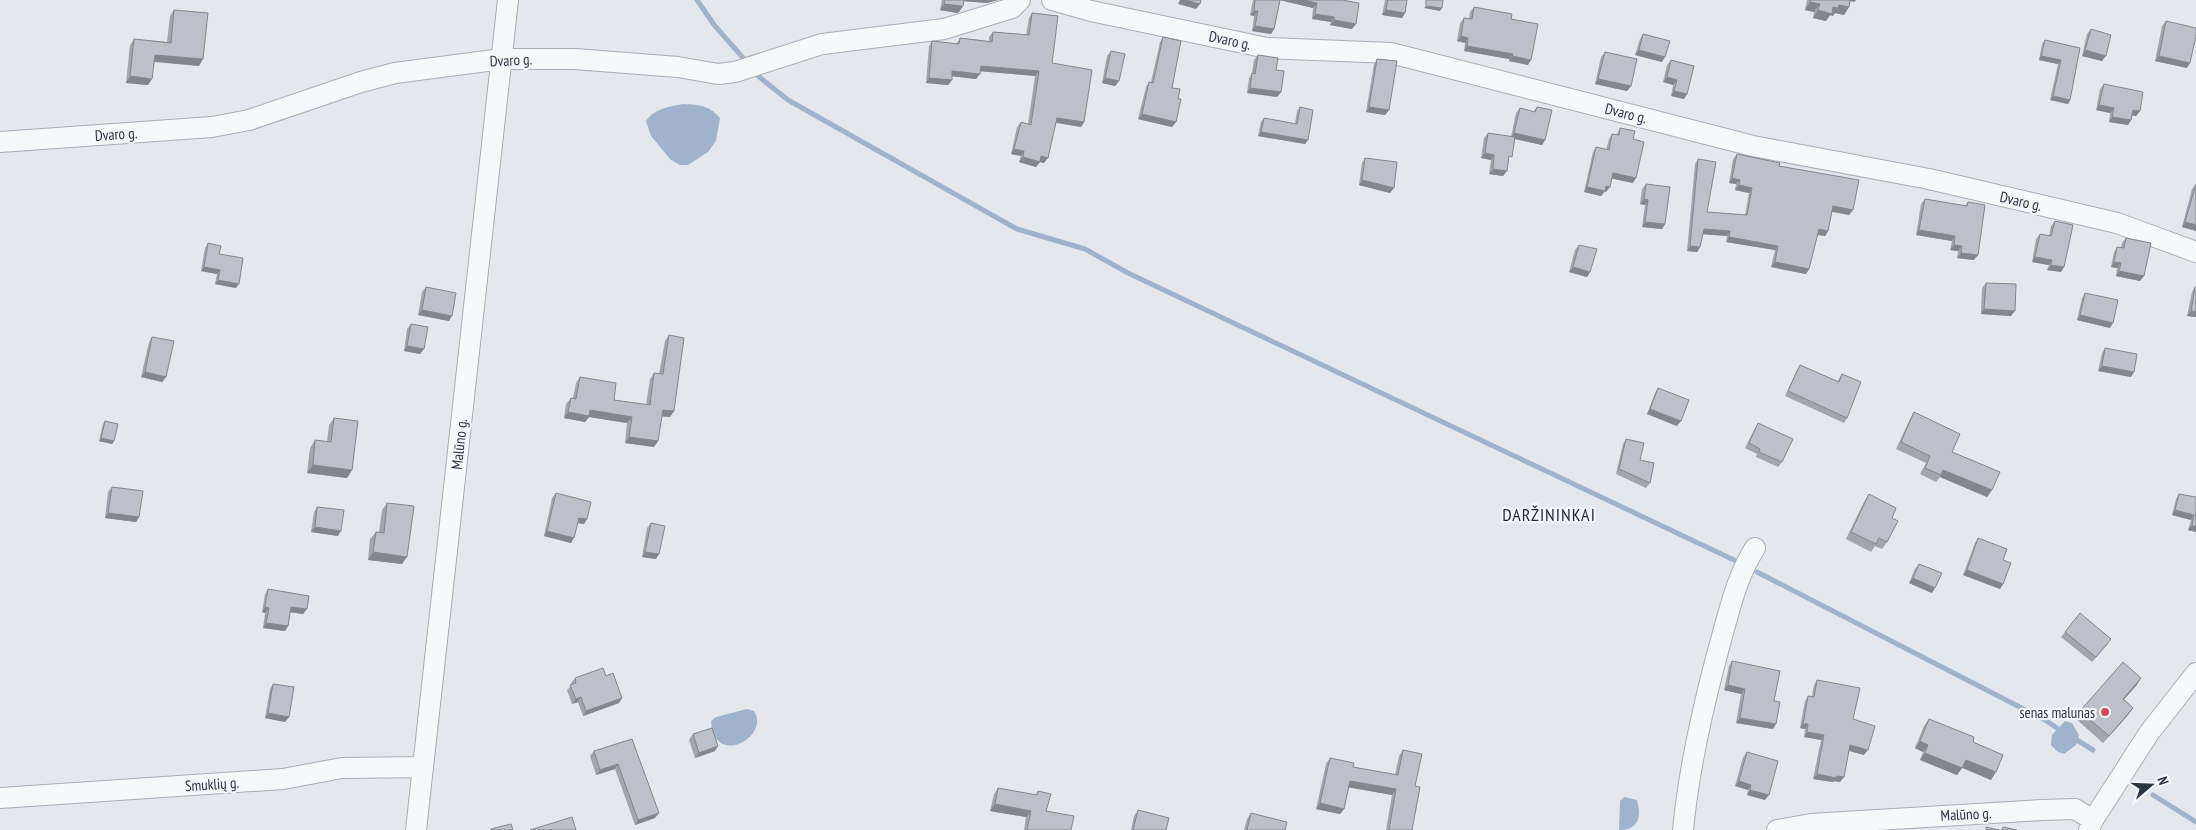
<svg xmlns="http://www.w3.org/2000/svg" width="2196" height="830" viewBox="0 0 2196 830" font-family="'PT Sans Narrow',sans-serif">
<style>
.water{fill:#9fb4cc}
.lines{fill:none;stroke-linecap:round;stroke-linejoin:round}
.stream{stroke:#9fb4cc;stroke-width:5}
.street-casing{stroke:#a9aeb7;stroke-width:22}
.street{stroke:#f7f8fa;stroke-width:20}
.wall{fill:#a1a5ae}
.shaded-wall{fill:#83868d}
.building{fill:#bbc0ca;stroke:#83868d}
.poi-dot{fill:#d1495b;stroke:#f4f6f9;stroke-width:2}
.labels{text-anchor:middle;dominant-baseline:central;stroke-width:4.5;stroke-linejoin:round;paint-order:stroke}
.street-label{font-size:15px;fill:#2b3445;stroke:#f4f6f9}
.poi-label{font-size:15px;fill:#2b3445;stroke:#f4f6f9;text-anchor:end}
.quarter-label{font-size:18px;letter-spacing:1px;fill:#1d2536;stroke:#f4f6f9}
</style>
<rect width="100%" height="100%" fill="#e4e7ec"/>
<!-- water -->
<path class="water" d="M683,104C700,105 709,105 720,118L716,141L708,152L688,165H680L671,160L651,136L646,121C655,108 669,107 683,104Z
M747,709L754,711C771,736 714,769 711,721L716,717Z
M2065,721L2072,723L2079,735L2076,745L2064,754L2058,752L2051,745L2052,735Z
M1624,797L1637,800C1642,818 1638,830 1619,830L1620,801Z"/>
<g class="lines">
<!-- stream -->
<path class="stream" d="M697,0L715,26L745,60
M758,76L788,100L1017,229L1085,249L1128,273L1734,560
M1757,572L2045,720L2063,732
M2072,737L2093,750
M2153,795L2196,822"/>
<defs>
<path id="street" d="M1052,0L1091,11L1267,48L1391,53L1753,146L1929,179L2117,223L2196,252
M0,142L212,127L249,120L361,82L395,73L502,59H575L678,67L718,74L735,72L822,44L944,29L1012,8L1020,0
M0,798L283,779L342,768L423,767
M416,830L508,0
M1683,830C1689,766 1704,702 1721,640C1730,608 1737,576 1755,548
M1777,830L1811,824L2042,810L2075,809L2093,820
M2089,830L2093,820L2149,733L2196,673"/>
</defs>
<!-- street casing -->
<use href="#street" class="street-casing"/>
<!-- street -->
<use href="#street" class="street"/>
</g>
<!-- wall -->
<path class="wall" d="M942,0H998L987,3L964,1L963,6L959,12L957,13L940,10Z
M1253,0H1342L1352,29L1330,25L1331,22L1312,19L1313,8L1280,0L1274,29L1271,34L1252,31L1254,16L1250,15Z
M1385,0H1407L1405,13L1402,18L1382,15Z
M1807,0H1856L1854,2L1850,1L1849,7L1844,15L1835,13L1833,16L1830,15L1826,21L1813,18L1814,12L1805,10Z
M1474,7L1511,19L1528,65L1509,61V59L1464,51L1465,43L1457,41L1460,23L1464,18L1469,19L1470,12Z
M174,10L199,66L154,62L148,85L126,83L130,45L134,39L167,42L170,16Z
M1032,13L1052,63L1084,122L1081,127L1056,123L1044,163L1040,162L1036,167L1019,162L1021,156L1011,154L1017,127L1021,122L1028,124L1035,76L980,71L976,79L952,76V80L948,85L926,83L929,46L932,41L956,44L960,38L989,41V37L993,32L1026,35L1029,18Z
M2166,21L2187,68L2155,61L2162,26Z
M2091,29L2102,61L2082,56L2087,34Z
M1643,34L1662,62L1635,55L1640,39Z
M1163,37L1172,88L1178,99L1176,122L1172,127L1138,119L1146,87L1149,82H1151L1160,42Z
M2045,40L2080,48L2070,100L2068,104L2050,100L2058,64L2039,60L2042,44Z
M1111,51L1119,81L1115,86L1102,83L1107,56Z
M1605,52L1631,86L1627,91L1595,84L1601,57Z
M1258,55L1276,70L1281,92L1277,97L1247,93L1249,78L1252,73L1254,60Z
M1377,59L1389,110L1385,115L1366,112L1374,64Z
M1671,60L1687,94L1684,99L1671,96L1673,85L1663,82L1667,65Z
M2104,84L2140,111L2136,116L2132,115L2131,120L2128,125L2109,122L2110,113L2096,110L2100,89Z
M1300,107L1308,140L1305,144L1258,136L1261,122L1264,118L1295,124L1297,111Z
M1537,107L1545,140L1542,145L1515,139L1503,176L1489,174L1491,160L1481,158L1484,138L1488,133L1511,137L1516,113L1520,108L1533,112Z
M1620,128L1633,139V183L1611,178L1606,192L1605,191L1601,196L1584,192L1593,152L1596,147L1606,150L1609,139L1612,134H1617Z
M1737,154L1779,166L1853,210L1849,215L1832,212L1828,231L1825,236L1817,235L1809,269L1806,274L1771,267L1775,250L1726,242L1727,236L1703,234L1700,247L1697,252L1687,251L1695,164L1698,159L1707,212L1745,215L1749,193L1735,190L1736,184L1729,183L1733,159Z
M1365,158L1390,193L1359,185L1362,163Z
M1646,184L1665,224L1662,229L1642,227L1645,205L1640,204L1642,189Z
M2196,184V231L2182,227L2192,189Z
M1925,199L1965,206L1968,202L1974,260L1957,258L1958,251L1950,250L1952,241L1916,235L1921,204Z
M2055,221L2061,272L2047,270L2049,265L2032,262L2036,239L2040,234L2049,236L2051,226Z
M2126,238L2140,281L2116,276L2117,268L2111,267L2114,252L2117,247H2121L2122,243Z
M208,243L236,288L215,284L217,274L201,271L205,248Z
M1579,245L1590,272L1587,277L1569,272L1575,250Z
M1986,283L2011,316L1981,314L1982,288Z
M426,287L449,321L418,315L422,292Z
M2195,287L2196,317L2187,316L2192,292Z
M2085,293L2110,328L2077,320L2082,298Z
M411,324L420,354L404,351L407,329Z
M669,335L674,411L670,417L662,416L658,441L654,447L625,443L627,423L589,417L585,422L564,418L566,404L571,398H573L576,383L580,377L614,400L646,405L650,379L654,373L659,374L665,341Z
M152,337L166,377L162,382L141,377L149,342Z
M2105,348L2131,377L2098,371L2102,353Z
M1800,365L1837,382L1842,374L1847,418L1844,423L1785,396L1797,370Z
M1658,388L1677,426L1647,414L1655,393Z
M1914,412L1952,452L1992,490L1987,497L1940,477L1936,482L1920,474L1926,463L1896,449L1910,419Z
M334,418L352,470L347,478L307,473L310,448L315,440L327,442L329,425Z
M105,421L114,441L112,444L99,441L103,424Z
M1758,423L1782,462L1778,467L1756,457L1757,454L1745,448L1755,428Z
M1626,439L1640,460L1650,483L1646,488L1616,474L1623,444Z
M112,487L139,517L136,522L105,518L108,492Z
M556,493L587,519L584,524L578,523L571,543L544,536L552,498Z
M1869,494L1887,542L1882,549L1875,546L1871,552L1846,539L1864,502Z
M2179,494L2196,497V532L2188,530L2191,520L2172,515L2176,499Z
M387,503L402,564L368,560L370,539L376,532H379L382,510Z
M317,507L338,536L311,532L314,512Z
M651,523L656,559L642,557L647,528Z
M1978,538L2003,560V584L2000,589L1963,575L1975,543Z
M1919,564L1932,593L1909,583L1915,569Z
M268,589L303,614L290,612L288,626L285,631L263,628L265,613L262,612L265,594Z
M2065,632L2108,644L2092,662L2061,637Z
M1732,661L1774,701L1773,729L1736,723L1741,694L1724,690L1729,666Z
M606,676L622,698L619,703L583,716L578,702L572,704L567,690L572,685L571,683L575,678Z
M2141,678L2136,686L2124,699L2133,708L2128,715L2103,743L2075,718L2080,711Z
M1817,680L1853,719L1864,755L1849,751L1840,782L1834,781L1833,782L1813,779L1821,740L1804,737L1805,729L1800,728L1805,701L1808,696H1812L1814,685Z
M273,684L289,717L285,722L265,718L270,689Z
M1929,719L1973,742L1991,780L1962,768L1957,775L1920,760L1923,752L1915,748L1924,726Z
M693,734L715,751L695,758L689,740Z
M632,739L655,818L635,825L615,769L596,775L590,756L594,751Z
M1403,750L1415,786L1412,830H1386L1392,795L1349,787L1344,809L1340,814L1316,809L1326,764L1330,758L1353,767L1395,775L1399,756Z
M1747,752L1765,800L1747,795L1748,790L1735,786L1743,757Z
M998,788L1035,795L1038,791L1046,811L1071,830H1024L1026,817L990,811L994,794Z
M1138,810L1166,830H1131L1134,816Z
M1251,813L1285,830H1244L1247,819Z"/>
<!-- shaded-wall -->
<path class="shaded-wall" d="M961,0H998L987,3L961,1Z
M1180,0H1185L1200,4L1196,9L1178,4Z
M1279,0H1303L1317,3L1313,8Z
M1847,0H1856L1854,2Z
M1810,2L1820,4L1814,12L1805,10Z
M944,4L963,6L959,12L957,13L940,10Z
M1839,5L1849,7L1844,15L1835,13L1833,16L1830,15L1826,21L1813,18L1818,10L1833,7Z
M1426,6L1442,8L1440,11L1424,8Z
M1386,10L1405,13L1402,18L1382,15Z
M1254,11H1258L1254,16L1250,15Z
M1315,14L1334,17L1331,22L1312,19Z
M1334,20L1356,24L1352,29L1330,25Z
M1255,26L1274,29L1271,34L1252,31Z
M1461,36L1468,38L1465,43L1457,41Z
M1467,46L1513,54L1509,59L1464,51Z
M1639,50L1665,57L1662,62L1635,55Z
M2085,50L2106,56L2102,61L2082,56Z
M155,55L203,59L199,66L150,61Z
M1512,56L1531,60L1528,65L1509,61Z
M2041,56L2061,60L2058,64L2039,60Z
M2159,56L2190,63L2187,68L2155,61Z
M981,66L1039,71L1035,76L977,71Z
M952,71L980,74L976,79L949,76Z
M130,76L152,79L148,85L126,83Z
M1667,77L1677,80L1673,85L1663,82Z
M929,78L952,80L948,85L926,83Z
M1105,78L1119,81L1115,86L1102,83Z
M1598,79L1631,86L1627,91L1595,84Z
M1250,88L1281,92L1277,97L1247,93Z
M1674,91L1687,94L1684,99L1671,96Z
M2053,96L2070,100L2068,104L2050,100Z
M2099,105L2114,108L2110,113L2096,110Z
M1369,107L1389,110L1385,115L1366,112Z
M2133,110L2140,111L2136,116L2129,115Z
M1142,114L1176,122L1172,127L1138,119Z
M2112,117L2131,120L2128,125L2109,122Z
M1057,118L1084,122L1081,127L1053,122Z
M1261,132L1308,140L1305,144L1258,136Z
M1514,133L1545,140L1542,145L1511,138Z
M1014,149L1024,151L1021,156L1011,154Z
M1485,153L1494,155L1491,160L1481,158Z
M1041,156L1048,158L1044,163L1040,162L1036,167L1019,162L1023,157Z
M1493,169L1507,171L1503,176L1489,174Z
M1613,173L1636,178L1633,183L1609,178Z
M1732,178L1740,180L1736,184L1729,183Z
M1362,180L1394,188L1390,193L1359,185Z
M1739,185L1752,188L1749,193L1735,190Z
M1606,186L1610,187L1606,192L1605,191L1601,196L1584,192L1587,187Z
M1644,199L1648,200L1645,205L1640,204Z
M1833,206L1853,210L1849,215L1830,211Z
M1645,222L1665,224L1662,229L1642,227Z
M2185,222L2196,225V231L2182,227Z
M1704,229L1730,231L1727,236L1700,234Z
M1819,229L1828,231L1825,236L1815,234Z
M1919,230L1955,236L1952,241L1916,235Z
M1729,237L1778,246L1775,250L1726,242Z
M1954,245L1962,246L1958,251L1950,250Z
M1690,246L1700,247L1697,252L1687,251Z
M1961,253L1978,255L1974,260L1957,258Z
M2035,257L2052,260L2049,265L2032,262Z
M1775,262L1809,269L1806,274L1771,267Z
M2114,262L2121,263L2117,268L2111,267Z
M2051,265L2064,267L2061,272L2047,270Z
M204,267L220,270L217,274L201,271Z
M1573,267L1590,272L1587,277L1569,272Z
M2119,271L2144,276L2140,281L2116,276Z
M218,280L239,284L236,288L215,284Z
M1984,309L2015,311L2011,316L1981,314Z
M422,310L452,316L449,321L418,315Z
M2191,311L2196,312V317L2187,316Z
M2080,315L2113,323L2110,328L2077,320Z
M407,346L424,349L420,354L404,351Z
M2102,366L2134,372L2131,377L2098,371Z
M145,372L166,377L162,382L141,377Z
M1650,409L1681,421L1677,426L1647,414Z
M590,410L632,417L627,423L589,417L585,422L564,418L568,412Z
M663,410L674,411L670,417L658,416Z
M629,437L658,441L654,447L625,443Z
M101,438L114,441L112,444L99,441Z
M313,465L352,470L347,478L307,473Z
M1943,470L1992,490L1987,497L1940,477Z
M2175,510L2194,515L2191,520L2172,515Z
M108,513L139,517L136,522L105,518Z
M579,518L587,519L584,524L576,523Z
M2192,525L2196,527V532L2188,530Z
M315,527L341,531L338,536L311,532Z
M547,531L574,538L571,543L544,536Z
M373,552L407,557L402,564L368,560Z
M645,552L659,554L656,559L642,557Z
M1967,570L2003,584L2000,589L1963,575Z
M1913,578L1935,588L1932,593L1909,583Z
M265,607L269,608L265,613L262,612Z
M291,607L307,609L303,614L288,612Z
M266,623L288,626L285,631L263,628Z
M2141,678L2136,686L2118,706L2123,699Z
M1728,685L1745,689L1741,694L1724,690Z
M581,697L578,702L572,704L576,699Z
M622,698L619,703L583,716L586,711Z
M2133,708L2128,715L2103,743Z
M268,713L289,717L285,722L265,718Z
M1740,718L1776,724L1773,729L1736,723Z
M1803,724H1808L1805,729L1800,728Z
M1807,732L1824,735L1821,740L1804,737Z
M1920,741L1928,745L1923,752L1915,748Z
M1850,745L1868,750L1864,755L1846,750Z
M718,746L715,751L695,758L699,753Z
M1925,753L1962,768L1957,775L1920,760Z
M1966,760L1996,772L1991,780L1961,767Z
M618,764L615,769L596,775L600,770Z
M1817,774L1837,776L1844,777L1840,782L1834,781L1833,782L1813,779Z
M1350,781L1396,789L1392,795L1346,787Z
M1739,781L1751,785L1748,790L1735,786Z
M1750,790L1769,795L1765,800L1747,795Z
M1320,803L1344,809L1340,814L1316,809Z
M995,804L1031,811L1026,817L990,811Z
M659,813L655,818L635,825L638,820Z"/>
<!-- building -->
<path class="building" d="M945,0H964L963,6H961L944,4Z
M1185,0H1201L1200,4Z
M1255,0H1280L1274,29L1255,26L1258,11H1254Z
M1303,0H1342L1359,3L1356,24L1334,20V17L1315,14L1317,3Z
M1388,0H1407L1405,13L1386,10Z
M1426,0H1443L1442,8L1426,6Z
M1811,0H1850L1849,7L1839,5L1838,8L1833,7L1832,14L1818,10L1820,4L1810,2Z
M1474,7L1512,14L1511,19L1538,24L1531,60L1512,56L1513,54L1467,46L1468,38L1461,36L1464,18L1472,19Z
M174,10L208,13L203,59L155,55L152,79L130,76L134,39L171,43Z
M1032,13L1058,16L1052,63L1092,70L1084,122L1057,118L1048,158L1041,156L1040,162L1023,157L1024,151L1014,149L1021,122L1031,125L1039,71L981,66L980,74L952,71V80L929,78L932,41L959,44L960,38L992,42L993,32L1029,35Z
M2166,21L2196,28V36L2190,63L2159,56Z
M2091,29L2111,35L2106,56L2085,50Z
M1643,34L1670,41L1665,57L1639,50Z
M1163,37L1181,41L1172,88L1180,89L1178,99H1181L1176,122L1142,114L1149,82L1153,83Z
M2045,40L2080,48L2070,100L2053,96L2061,60L2041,56Z
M1111,51L1125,54L1119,81L1105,78Z
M1605,52L1637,59L1631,86L1598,79Z
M1258,55L1278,58L1276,70L1284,71L1281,92L1250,88L1252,73L1255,74Z
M1377,59L1397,61L1389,110L1369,107Z
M1671,60L1694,66L1687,94L1674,91L1677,80L1667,77Z
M2104,84L2143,92L2140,111L2133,110L2131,120L2112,117L2114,108L2099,105Z
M1300,107L1313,110L1308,140L1261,132L1264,118L1297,124Z
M1537,107L1552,110L1545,140L1514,133L1520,108L1535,112Z
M1620,128L1635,131L1633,139L1644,142L1636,178L1613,173L1610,187L1606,186L1605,191L1587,187L1596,147L1609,150L1612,134L1619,135Z
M1488,133L1515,137L1512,157L1509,156L1507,171L1493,169L1494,155L1485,153Z
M1737,154L1780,163L1779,166L1859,180L1853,210L1833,206L1828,231L1819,229L1809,269L1775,262L1778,246L1729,237L1730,231L1704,229L1700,247L1690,246L1698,159L1716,162L1707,212L1747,215L1752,188L1739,185L1740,180L1732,178Z
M1365,158L1397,162L1394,188L1362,180Z
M1646,184L1670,187L1665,224L1645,222L1648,200L1644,199Z
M2196,184V225L2185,222Z
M1925,199L1967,206L1968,202L1985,205L1978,255L1961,253L1962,246L1954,245L1955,236L1919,230Z
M2055,221L2073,225L2064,267L2051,265L2052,260L2035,257L2040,234L2051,236Z
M2126,238L2151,243L2144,276L2119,271L2121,263L2114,262L2117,247L2124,248Z
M208,243L221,246L219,254L243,258L239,284L218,280L220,270L204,267Z
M1579,245L1597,249L1590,272L1573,267Z
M1986,283L2016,284L2015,311L1984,309Z
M426,287L456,293L452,316L422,310Z
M2195,287H2196V312L2191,311Z
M2085,293L2118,300L2113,323L2080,315Z
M411,324L428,327L424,349L407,346Z
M669,335L684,338L674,411L663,410L658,441L629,437L632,417L590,410L589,416L568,412L571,398L576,399L580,377L616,383L614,400L650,405L654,373L663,374Z
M152,337L174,341L166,377L145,372Z
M2105,348L2137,354L2134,372L2102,366Z
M1800,365L1839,382L1842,374L1861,382L1847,418L1788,391Z
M1658,388L1689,400L1681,421L1650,409Z
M1914,412L1960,434L1952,452L2000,472L1992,490L1943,470L1941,475L1925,468L1930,456L1901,442Z
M334,418L358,421L352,470L313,465L315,440L331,442Z
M105,421L118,424L114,441L101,438Z
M1758,423L1793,439L1782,462L1759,452L1760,449L1749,443Z
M1626,439L1644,443L1640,460L1654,463L1650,483L1619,469Z
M112,487L143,491L139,517L108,513Z
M556,493L591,502L587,519L579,518L574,538L547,531Z
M1869,494L1896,508L1892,518L1898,521L1887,542L1879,538L1876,544L1851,532Z
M2179,494L2196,497V527L2192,525L2194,515L2175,510Z
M387,503L414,506L407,557L373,552L376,532L384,533Z
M317,507L344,510L341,531L315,527Z
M651,523L665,526L659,554L645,552Z
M1978,538L2007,549L2003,560L2011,563L2003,584L1967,570Z
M1919,564L1942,573L1935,588L1913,578Z
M268,589L309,596L307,609L291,607L288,626L266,623L269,608L265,607Z
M2080,613L2111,639L2096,657L2065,632Z
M1732,661L1780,671L1774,701L1780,702L1776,724L1740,718L1745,689L1728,685Z
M2123,662L2141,678L2123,699L2133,708L2109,736L2080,711Z
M603,668L606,676L613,673L622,698L586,711L581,697L576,699L570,685L576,683L575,678Z
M1817,680L1860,688L1853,719L1875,726L1868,750L1850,745L1844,777L1837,776L1836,778L1817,774L1824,735L1807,732L1808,724H1803L1808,696L1814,697Z
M273,684L294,687L289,717L268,713Z
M1929,719L1974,737L1973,742L2003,755L1996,772L1966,760L1962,768L1925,753L1928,745L1920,741Z
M712,728L718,746L699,753L693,734Z
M632,739L659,813L638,820L618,764L600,770L594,751Z
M1403,750L1422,754L1415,786L1420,787L1412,830H1389L1396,789L1350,781L1344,809L1320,803L1330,758L1354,763L1353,767L1398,775Z
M1747,752L1778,761L1769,795L1750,790L1751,785L1739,781Z
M998,788L1037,795L1038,791L1051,794L1046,811L1074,816L1071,830H1027L1031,811L995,804Z
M1138,810L1169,818L1166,830H1133Z
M1251,813L1287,822L1285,830H1247Z
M572,817L576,830H530Z
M511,824L513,830H491V829Z
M1986,827L1999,830H1986Z
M2003,827L2017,830H2002Z"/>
<!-- markers -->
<circle class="poi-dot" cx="2105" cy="712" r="5"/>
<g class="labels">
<!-- street labels -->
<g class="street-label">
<text transform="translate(1230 40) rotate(12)">Dvaro g.</text>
<text transform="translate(511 60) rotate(-3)">Dvaro g.</text>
<text transform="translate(1626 113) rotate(14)">Dvaro g.</text>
<text transform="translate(116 134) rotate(-4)">Dvaro g.</text>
<text transform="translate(2021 201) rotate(13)">Dvaro g.</text>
<text transform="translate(459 444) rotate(-84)">Malūno g.</text>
<text transform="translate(212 784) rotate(-4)">Smuklių g.</text>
<text transform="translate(1966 814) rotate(-3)">Malūno g.</text>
</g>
<!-- poi labels -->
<g class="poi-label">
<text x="2095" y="712">senas malunas</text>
</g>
<!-- quarter labels -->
<g class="quarter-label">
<text x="1549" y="514">DARŽININKAI</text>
</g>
</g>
<!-- north arrow -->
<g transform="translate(2151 785) rotate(71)" stroke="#f4f6f9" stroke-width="4" paint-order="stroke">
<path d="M0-4L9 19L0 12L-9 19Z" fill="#2b3445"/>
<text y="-8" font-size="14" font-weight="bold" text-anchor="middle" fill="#2b3445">N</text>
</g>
</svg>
